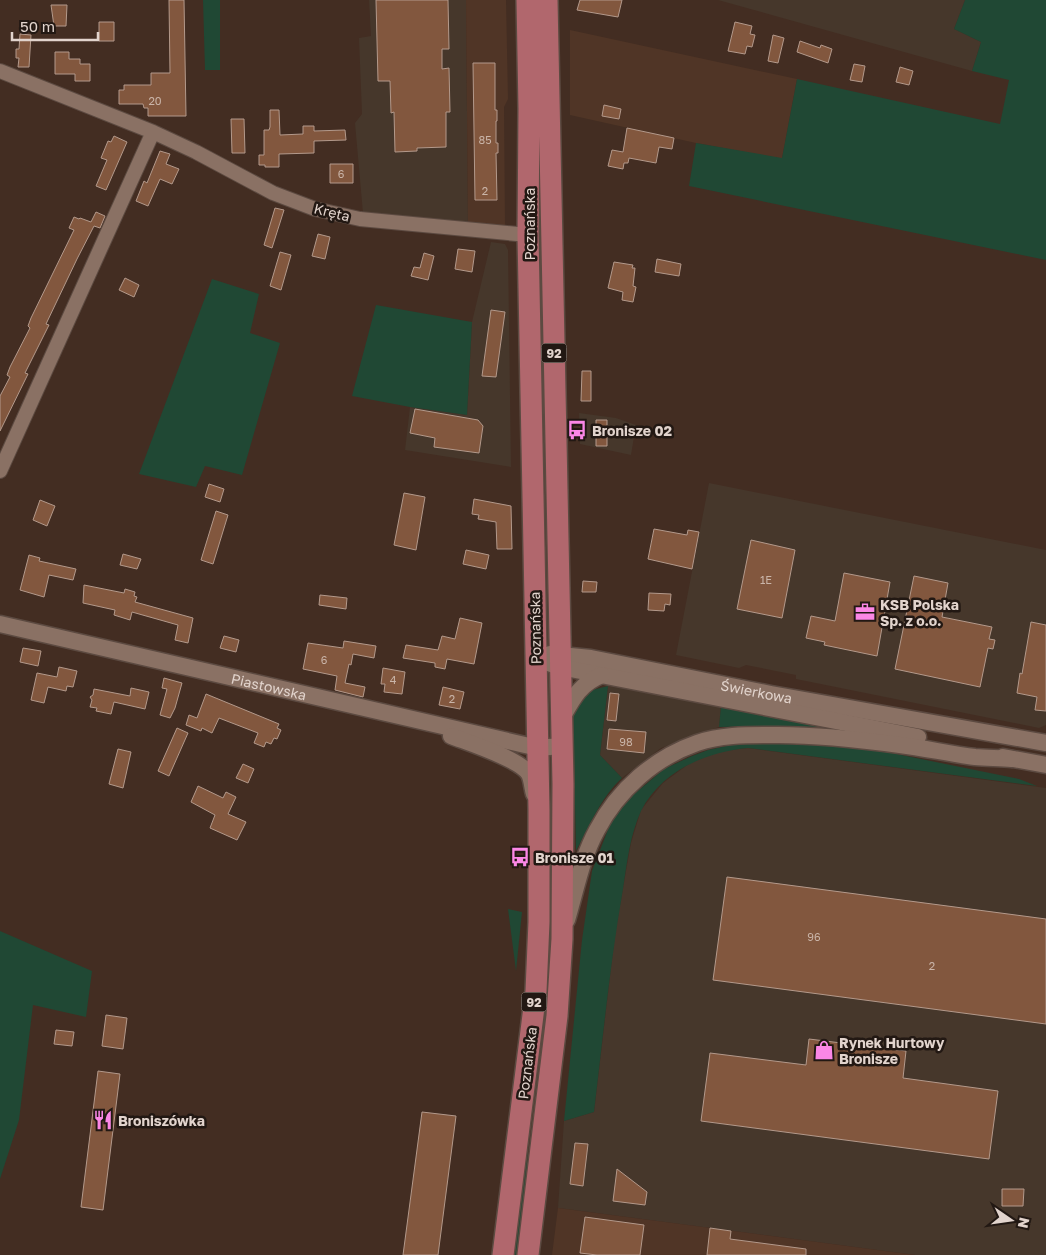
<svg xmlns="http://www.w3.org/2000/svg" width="1046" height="1255" viewBox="0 0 1046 1255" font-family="'Golos Text',sans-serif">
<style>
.commercial{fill:#46372b}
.built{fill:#503526}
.green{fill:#204834}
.building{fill:#82573e;stroke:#b3998b}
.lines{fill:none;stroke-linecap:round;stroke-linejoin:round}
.minor-casing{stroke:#5c4a41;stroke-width:16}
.tertiary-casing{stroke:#5c4a41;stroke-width:19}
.primary-casing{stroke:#5c4a41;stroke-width:24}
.minor{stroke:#8a7164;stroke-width:14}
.tertiary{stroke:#8a7164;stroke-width:16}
.primary{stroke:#b1676d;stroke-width:21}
.labels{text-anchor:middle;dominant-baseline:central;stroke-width:5;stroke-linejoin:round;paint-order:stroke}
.number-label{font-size:11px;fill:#cab5a9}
.shield{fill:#221813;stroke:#a89c95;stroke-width:1}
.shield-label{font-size:12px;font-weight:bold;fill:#e2d4cd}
.street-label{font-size:14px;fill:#e2d4cd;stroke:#221813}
.poi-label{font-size:14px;font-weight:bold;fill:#e2d4cd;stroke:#221813;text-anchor:start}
</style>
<rect width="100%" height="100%" fill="#432d22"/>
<!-- commercial -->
<path class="commercial" d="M369,0H466L468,223L363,213L355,123L362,114L359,38L371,36Z
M718,0H965L954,29L981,42L972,71Z
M491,242L505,244L508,250L511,467L405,450L410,407L467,415L472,322Z
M579,413L616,418L636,425L631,455L580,444Z
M709,483L1046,550V725L1039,728L796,679V675L746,665L739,668L676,655Z
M608,686L721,706L719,727L661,748L622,778L600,755Z
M748,748L1046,788V1255H915L558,1208L564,1121L594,1112L615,933L631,843L641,810L663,783L690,763L708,755L729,750Z"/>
<!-- built -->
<path class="built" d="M466,0H506L508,99L504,107L505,227L468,223Z
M570,30L797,79L782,159L696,143L570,115Z
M558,1208L915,1255H552Z"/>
<!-- green -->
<path class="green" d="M203,0H220V70H205Z
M965,0H1046V260L689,186L696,143L782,158L797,79L1000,124L1009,80L972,71L981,42L954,29Z
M212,279L259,294L250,333L280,343L242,475L205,466L196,487L139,474Z
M376,305L472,322L467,415L410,407L352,396Z
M608,686L600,755L622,778C601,797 589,827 576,851L573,712L584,692Z
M721,706L874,735L766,726L719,727Z
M758,743H794L882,751L1019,779L1037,786L748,748C706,752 661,771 641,811C630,835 627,863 623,889C610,963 603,1038 594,1112L564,1121L582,940L592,871L612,819L633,795L664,769L692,756L708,750L731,745Z
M508,909L522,912L516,971Z
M0,931L92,971L86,1017L33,1005L19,1120L0,1179Z
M528,1148L525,1210L520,1255H512L526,1149Z"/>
<!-- building -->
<path class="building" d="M169,0H184L186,116H148V108H144L143,104H119V90H124V85H151V73H170Z
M376,0H448L449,49H442V69L449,68L450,112H446V147L417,148V151L395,152L394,112L391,113L390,81H378Z
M580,0H622L618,17L577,10Z
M51,5H67L66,26H54Z
M99,22H114V41H99Z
M735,22L752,26L750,34L755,35L752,47L747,46L745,54L728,51Z
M20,34L31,35L29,67H18L19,58H16V49H19Z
M773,35L784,38L778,63L768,61Z
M800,41L820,48L821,45L832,49L828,63L797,52Z
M55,52H69V59H80V64H90V81H75V74H55Z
M473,63H495V110H497V121H496V143H498V153H496L497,200H475Z
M854,64L865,66L862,82L850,80Z
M900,67L913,71L909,85L896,82Z
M604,105L621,109L619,119L602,116Z
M270,110H279L280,135L303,134V126H314V131L345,130L346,140L314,141V153L279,154V167H265V165H259V155H264V130H269L270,127Z
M231,119H244L245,153H232Z
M627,128L674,138L672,149L659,147L656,163L629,158L628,163H624L623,169L608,166L612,150L623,152Z
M114,136L127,142L106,190L96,186L107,160L101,158L108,141L111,142Z
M160,151L170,154L166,164L179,169L172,184L160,179L148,206L136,201L144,181L147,183Z
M330,164H353V183H330Z
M275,208L284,210L272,248L264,245Z
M96,212L105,216L100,228L94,226L77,259L46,324L49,325L25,373L28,374L0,431V396L10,377L7,375L10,367L30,328L28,326L31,318L74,230L69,228L74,217L79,219L80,218L91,222Z
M318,234L330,237L325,259L312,256Z
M458,249L475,251L472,272L455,269Z
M280,252L291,255L281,290L270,286Z
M424,253L434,256L428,280L411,276L414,267L420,268Z
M657,259L681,264L679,276L655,272Z
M614,262L633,265L632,268H635L633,286L636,287L633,302L622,300L623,292L608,288Z
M125,278L139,285L134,297L119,290Z
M491,310L505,312L496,377L482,376Z
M582,371H591V401H581Z
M415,409L478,420L483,426L479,453L434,447L435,438L410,433Z
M596,420H607V446H596Z
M209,484L224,489L220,502L205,497Z
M404,493L425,497L416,550L394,545Z
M474,499L511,506L512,549H497L496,522L478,519L479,515L472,514Z
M40,500L55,506L47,526L33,520Z
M216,511L228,515L213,564L201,560Z
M654,529L687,535L688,530L699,532L692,569L648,559Z
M751,540L795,550L782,618L737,609Z
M466,550L489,555L486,569L463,564Z
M123,554L141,559L137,569L120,565Z
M29,555L40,558L39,561L76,569L73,580L49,575L44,597L20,590Z
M844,573L890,582L877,656L824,645L825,642L806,638L811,616L835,621Z
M914,576L948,583L942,617L992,627L989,639L995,640L993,649L988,648L980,687L895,669Z
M583,581L597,582L596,592H582Z
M84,585L124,593L125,589L135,592L134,596L137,597L135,602L193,618L188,643L175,640L178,625L132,612L130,620L114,615L115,610L83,603Z
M649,593L671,594L670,605L665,604L664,611L648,610Z
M320,595L347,598L346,609L319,605Z
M460,618L482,623L474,664L447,659L445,669L435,667V663L403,658L406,645L438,650L442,636L455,639Z
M1031,622L1046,625V711L1035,710L1037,697L1017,693L1020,673L1022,674Z
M224,636L239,640L236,652L220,648Z
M344,641L376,646L374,658L353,654L351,665L349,664L345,683L365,687L363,697L335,690L337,676L303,669L308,643L343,648Z
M23,648L41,651L38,666L20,662Z
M59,667L77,671L73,687L67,686L66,691L48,687L44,703L31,700L37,673L57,677Z
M383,668L405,672L402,694L384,692L385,684H381Z
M164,678L182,683L175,708L170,718L160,715L167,689L162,688Z
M443,687L464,692L460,709L439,705Z
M131,688L149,692L145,709L114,702L111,714L96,711L97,708L90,707L92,700L90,697L93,695L94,689L130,696Z
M610,693L619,694L616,721L607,720Z
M206,694L279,724L277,728L281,730L277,739L274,738L271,744L266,742L264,747L254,743L258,733L219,718L212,733L202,728L201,731L186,725L189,715L197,718Z
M177,728L188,733L169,776L158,771Z
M609,729L646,732L644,753L607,749Z
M118,749L131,752L123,788L109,784Z
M243,764L254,769L248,783L236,778Z
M198,786L223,798L226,792L236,797L228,814L246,822L237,840L210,828L215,815L191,802Z
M727,877L1046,919V1024L713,980Z
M106,1015L127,1018L123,1049L102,1046Z
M56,1030L74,1032L72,1046L54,1044Z
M809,1039L906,1051L903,1078L998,1091L989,1159L701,1121L710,1053L806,1065Z
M98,1071L120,1074L103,1210L81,1207Z
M422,1112L456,1116L438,1255H403Z
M575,1143L588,1144L583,1186L570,1184Z
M617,1169L647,1192L645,1205L613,1201Z
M1002,1189H1024L1023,1206H1002Z
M585,1217L644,1225L640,1255H597L580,1253Z
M710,1228L731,1231L730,1239L806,1249V1255H707Z"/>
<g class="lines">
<defs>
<path id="minor" d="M0,71L153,132L196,152L273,193L315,209L360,219L528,235
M0,471L153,132"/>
<g id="tertiary">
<path id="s1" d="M0,624L538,748L561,746"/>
<path id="s2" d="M550,654L591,658L771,694L1046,743"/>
<path d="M536,659L560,667L918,737"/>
<path d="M561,720C572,700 579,684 602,675"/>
<path d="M451,736C469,743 520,759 529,774C532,780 532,788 534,794"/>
<path d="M1003,757L1046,765"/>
<path d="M567,920C576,890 582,857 597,830C618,790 654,758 697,743C720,735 745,735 768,735C812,734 857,739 900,745C925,748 950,754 975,757C987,758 1000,758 1012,759"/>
</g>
<path id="primary" d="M503,1255L536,991L539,922V810L528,235L529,109L527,0
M528,1255L557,1016L562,939L563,784L547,0"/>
</defs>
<!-- minor casing -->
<use href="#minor" class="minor-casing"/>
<!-- tertiary casing -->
<use href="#tertiary" class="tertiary-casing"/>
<!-- primary casing -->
<use href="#primary" class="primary-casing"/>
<!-- minor -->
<use href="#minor" class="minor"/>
<!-- tertiary -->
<use href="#tertiary" class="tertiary"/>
<!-- primary -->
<use href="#primary" class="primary"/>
</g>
<!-- icons -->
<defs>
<symbol id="bus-bare" viewBox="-9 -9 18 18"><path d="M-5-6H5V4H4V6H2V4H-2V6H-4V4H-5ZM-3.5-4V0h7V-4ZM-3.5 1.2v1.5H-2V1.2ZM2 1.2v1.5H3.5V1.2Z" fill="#fb87e6" stroke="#221813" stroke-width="2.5" paint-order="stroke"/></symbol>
<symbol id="office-bare" viewBox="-9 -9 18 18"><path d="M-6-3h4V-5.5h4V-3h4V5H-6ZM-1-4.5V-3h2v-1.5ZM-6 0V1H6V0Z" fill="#fb87e6" stroke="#221813" stroke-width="2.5" paint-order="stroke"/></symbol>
<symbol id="shop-bare" viewBox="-9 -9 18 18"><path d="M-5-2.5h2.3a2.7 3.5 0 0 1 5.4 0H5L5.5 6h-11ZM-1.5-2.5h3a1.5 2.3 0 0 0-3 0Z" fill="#fb87e6" stroke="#221813" stroke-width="2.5" paint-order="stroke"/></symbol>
<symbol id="restaurant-bare" viewBox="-9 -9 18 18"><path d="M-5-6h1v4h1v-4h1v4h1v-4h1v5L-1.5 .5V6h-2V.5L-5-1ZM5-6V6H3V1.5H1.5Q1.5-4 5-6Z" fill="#fb87e6" stroke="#221813" stroke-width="2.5" paint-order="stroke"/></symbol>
</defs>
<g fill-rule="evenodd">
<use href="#bus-bare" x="563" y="416" width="28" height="28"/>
<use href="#office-bare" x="851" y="598" width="28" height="28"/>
<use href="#bus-bare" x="506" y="843" width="28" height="28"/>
<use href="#shop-bare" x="810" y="1036" width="28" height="28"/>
<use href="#restaurant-bare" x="89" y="1106" width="28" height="28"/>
</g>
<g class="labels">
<!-- number labels -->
<g class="number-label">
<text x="155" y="100">20</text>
<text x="485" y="139">85</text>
<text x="341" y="173">6</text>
<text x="485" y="190">2</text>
<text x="766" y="579">1E</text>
<text x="324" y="659">6</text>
<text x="393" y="679">4</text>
<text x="452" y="698">2</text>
<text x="626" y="741">98</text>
<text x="814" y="936">96</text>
<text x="932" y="965">2</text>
</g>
<!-- shield labels -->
<g class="shield">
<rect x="541.5" y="343.5" width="25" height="19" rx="4"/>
<rect x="521.5" y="992.5" width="25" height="19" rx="4"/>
</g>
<g class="shield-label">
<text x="554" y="353">92</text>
<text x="534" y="1002">92</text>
</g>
<!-- street labels -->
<g class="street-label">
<text transform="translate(332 212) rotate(14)">Kręta</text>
<text transform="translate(529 224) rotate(-90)">Poznańska</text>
<text transform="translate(535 628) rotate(-91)">Poznańska</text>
<text stroke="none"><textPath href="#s1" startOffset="276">Piastowska</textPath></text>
<text stroke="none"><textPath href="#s2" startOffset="210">Świerkowa</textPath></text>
<text transform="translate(527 1063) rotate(-83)">Poznańska</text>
</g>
<!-- poi labels -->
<g class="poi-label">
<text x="592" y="430">Bronisze 02</text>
<text x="880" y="604">KSB Polska<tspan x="880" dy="16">Sp. z o.o.</tspan></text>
<text x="535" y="857">Bronisze 01</text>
<text x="839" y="1042">Rynek Hurtowy<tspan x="839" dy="16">Bronisze</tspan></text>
<text x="118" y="1120">Broniszówka</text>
</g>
</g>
<!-- north arrow -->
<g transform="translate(1011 1220) rotate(103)" stroke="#221813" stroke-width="4" paint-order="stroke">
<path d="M0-4L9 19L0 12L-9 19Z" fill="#e2d4cd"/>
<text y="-8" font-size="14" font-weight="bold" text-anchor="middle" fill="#e2d4cd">N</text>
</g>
<!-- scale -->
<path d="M12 32v8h86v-8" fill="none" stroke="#e2d4cd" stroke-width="2.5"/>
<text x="20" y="32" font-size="15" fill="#e2d4cd" stroke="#221813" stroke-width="4" paint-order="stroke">50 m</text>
</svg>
